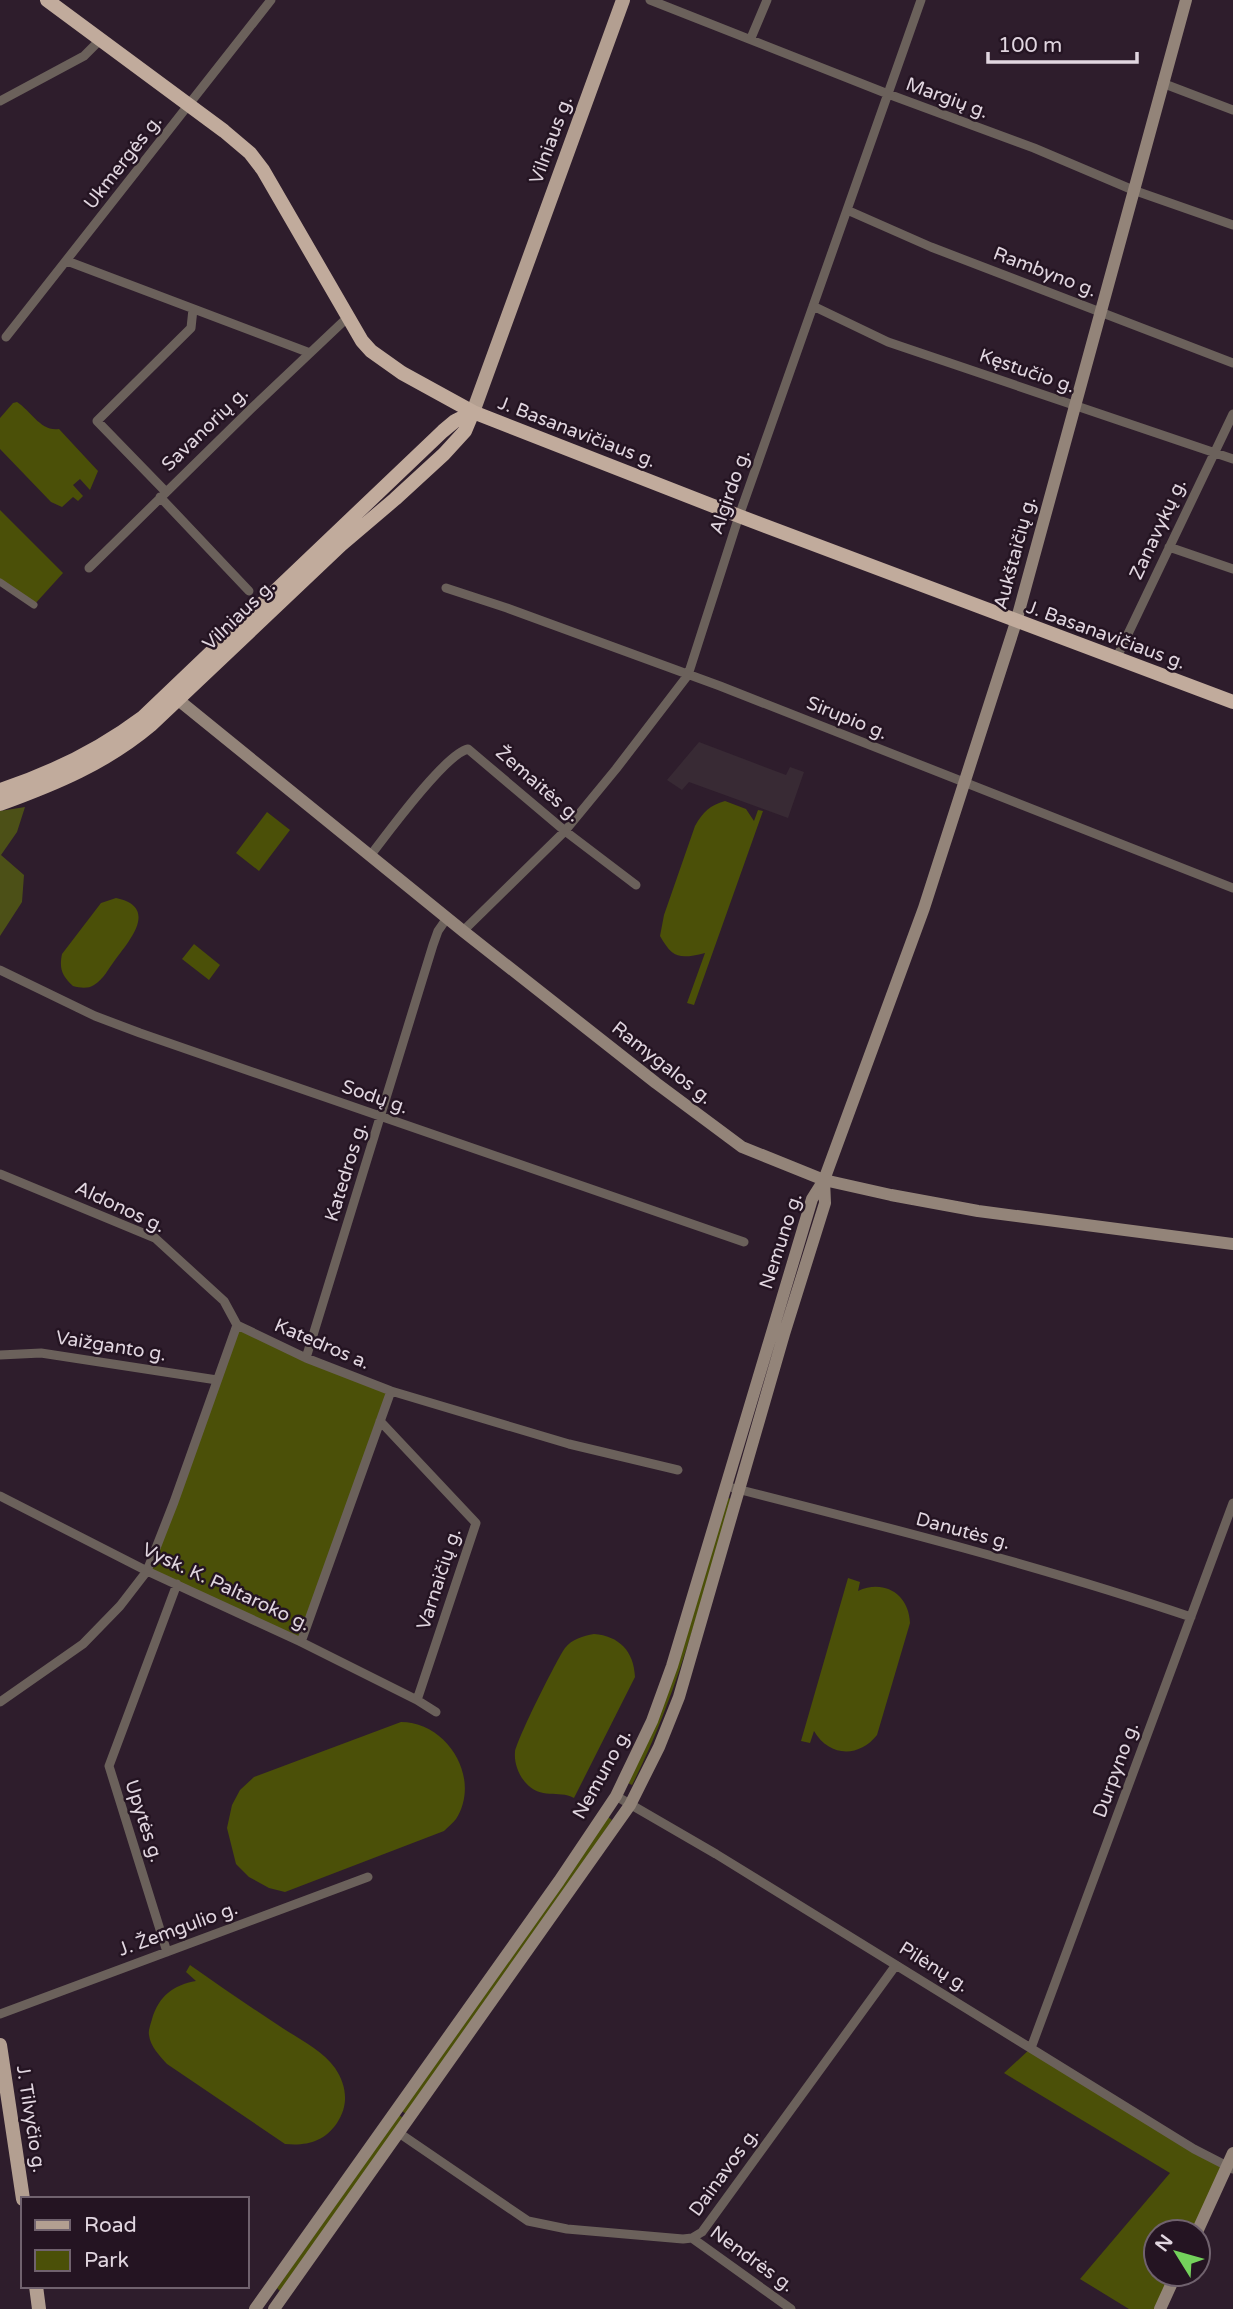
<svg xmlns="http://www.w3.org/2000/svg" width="1233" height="2309" viewBox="0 0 1233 2309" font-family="'Varela Round',sans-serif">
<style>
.industrial{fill:#382a34}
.green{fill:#4b5008}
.forest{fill:#4c5017}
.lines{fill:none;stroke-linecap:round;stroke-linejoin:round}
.pedestrian{stroke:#6b615b;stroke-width:7}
.minor{stroke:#6b615b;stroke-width:9}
.secondary{stroke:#938479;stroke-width:12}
.primary{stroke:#b39f91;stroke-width:14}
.trunk{stroke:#c1ab9c;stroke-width:14}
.labels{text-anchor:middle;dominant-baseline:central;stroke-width:5;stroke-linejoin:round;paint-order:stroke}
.street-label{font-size:19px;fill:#e1d6e0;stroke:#241422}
</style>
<rect width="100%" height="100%" fill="#2e1d2c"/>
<!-- industrial -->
<path class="industrial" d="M699,742L786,775L790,767L804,772L788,818L689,782L682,790L667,780Z"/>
<!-- green -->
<path class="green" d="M17,402C31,411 41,432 59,429L98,471L90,490L80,479L73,485L83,496L78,501L73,497L62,507L51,502L0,449V418L13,403Z
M0,510L63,573L34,605L0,582Z
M725,801L746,809L754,821L758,810L763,811L694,1005L687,1003L705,953C680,959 673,959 660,936L664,915L695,826C703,812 710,805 725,801Z
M267,812L290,830L259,871L236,853Z
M116,898C159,907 130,940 115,960C109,968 103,980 94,985C88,989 80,988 73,986C62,976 59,969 62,954L101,903Z
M194,944L220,965L209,980L182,959Z
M237,1325L391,1391L301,1642L147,1571Z
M728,1498L731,1499C702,1596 678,1695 632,1785L628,1783Z
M848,1578L860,1582L858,1591C884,1579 909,1594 910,1623L877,1735C859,1758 829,1757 814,1731L810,1743L801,1741Z
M594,1634C619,1636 634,1651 635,1677L574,1798C558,1789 541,1801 525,1782C518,1774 514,1762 515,1752C517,1739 557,1659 565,1648C572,1639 583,1636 594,1634Z
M401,1722C447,1722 482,1778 456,1819C453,1823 448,1827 444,1831L285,1892L269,1888L249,1877L236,1864L227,1828L232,1805L240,1790L254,1777Z
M608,1817L612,1820L591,1851L406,2114L402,2111Z
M190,1965C221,1987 252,2008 284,2029C301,2040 323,2051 335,2068C347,2086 349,2105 337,2123C324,2142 306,2146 285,2144L167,2064C160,2056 150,2046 149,2035C148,2031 151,2023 152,2019C159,1996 173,1985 196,1981L186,1972Z
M1031,2048L1228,2165L1197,2232H1156V2274H1176L1160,2309H1129L1080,2279L1170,2173L1004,2073Z
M399,2115L403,2118L280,2291L277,2288Z"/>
<!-- forest -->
<path class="forest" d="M25,807L17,832L1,855L24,875L22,902L0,936V811Z"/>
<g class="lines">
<!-- pedestrian -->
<path class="pedestrian" d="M0,582L34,605"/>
<!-- minor -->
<path class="minor" d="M650,0L888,94L1034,148L1133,190L1233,225
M751,38L767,0
M1162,83L1233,110
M0,101L84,56L101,39
M847,210L931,247L1233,363
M67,261L310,353
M813,306L888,342L1233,459
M6,337L271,0
M166,492L97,421L191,328L193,309
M160,497L249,591
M1169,547L1233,569
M89,568L254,406L347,318
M446,588L507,608L720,686L1233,888
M1116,659L1233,414
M370,856C387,834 445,754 468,749L565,831L636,885
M463,931L565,831L616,769L688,675L739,516L921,0
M0,970L95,1016L140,1033L744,1242
M0,1174L155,1238L224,1301L237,1325
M237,1325L306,1358L391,1391L569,1444L678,1470
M0,1355L41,1353L217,1380
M306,1358L433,945L438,931L447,918
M380,1421L476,1523L417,1700
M733,1488C887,1527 1041,1566 1191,1617
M0,1496L147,1571L301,1642L417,1700L436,1712
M301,1642L391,1391
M0,1702L83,1644L120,1606L147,1571L174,1502L237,1325
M616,1796L716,1854L1194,2149L1233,2169
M167,1952L109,1766L177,1584
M0,2014L368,1877
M1031,2048L1233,1503
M399,2133L528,2221L567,2229L683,2239L692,2238L702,2232L896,1965
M692,2238L791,2309"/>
<!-- secondary -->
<path class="secondary" d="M171,694L463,931L656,1083L742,1147L824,1180L891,1195L978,1211L1233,1244
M1197,2232L1233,2153
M255,2309L559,1881L616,1796L652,1721L672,1666L812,1199L824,1180L924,908L1016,622L1186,0
M274,2309L630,1805L659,1747L679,1697L784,1334L825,1203L824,1180
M1160,2309L1176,2274"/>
<!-- primary -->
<path class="primary" d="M473,412L623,0
M0,2045L23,2199
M36,2286L39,2309"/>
<!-- trunk -->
<path class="trunk" d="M47,0L224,131L250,153L263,170L362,341L371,351L402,373L473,412L739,516L1233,702
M0,790C52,773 99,750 143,717L443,431L455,421L473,412
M0,804C55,784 106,763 151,725L341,545L395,499L444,454L465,431L473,412"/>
</g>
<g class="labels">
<!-- street labels -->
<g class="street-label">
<text transform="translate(947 98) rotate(20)">Margių g.</text>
<text transform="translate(551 140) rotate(-70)">Vilniaus g.</text>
<text transform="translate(123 162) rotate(-52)">Ukmergės g.</text>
<text transform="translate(1045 272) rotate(21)">Rambyno g.</text>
<text transform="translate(1027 371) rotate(19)">Kęstučio g.</text>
<text transform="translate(205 429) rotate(-44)">Savanorių g.</text>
<text transform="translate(577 432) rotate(21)">J. Basanavičiaus g.</text>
<text transform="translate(730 492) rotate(-71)">Algirdo g.</text>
<text transform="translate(1158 529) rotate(-65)">Zanavykų g.</text>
<text transform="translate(1015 553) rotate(-75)">Aukštaičių g.</text>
<text transform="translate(239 615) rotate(-44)">Vilniaus g.</text>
<text transform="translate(1106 635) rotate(20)">J. Basanavičiaus g.</text>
<text transform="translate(847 718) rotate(22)">Sirupio g.</text>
<text transform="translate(538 784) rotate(41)">Žemaitės g.</text>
<text transform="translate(662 1063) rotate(38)">Ramygalos g.</text>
<text transform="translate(375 1097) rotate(19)">Sodų g.</text>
<text transform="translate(346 1172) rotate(-73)">Katedros g.</text>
<text transform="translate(120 1207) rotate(25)">Aldonos g.</text>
<text transform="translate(781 1241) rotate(-72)">Nemuno g.</text>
<text transform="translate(322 1344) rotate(23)">Katedros a.</text>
<text transform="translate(111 1346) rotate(9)">Vaižganto g.</text>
<text transform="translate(963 1531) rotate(15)">Danutės g.</text>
<text transform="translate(439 1579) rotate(-72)">Varnaičių g.</text>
<text transform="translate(226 1587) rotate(25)">Vysk. K. Paltaroko g.</text>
<text transform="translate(1116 1770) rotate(-70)">Durpyno g.</text>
<text transform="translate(602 1774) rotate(-61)">Nemuno g.</text>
<text transform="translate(144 1821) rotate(72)">Upytės g.</text>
<text transform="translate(178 1929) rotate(-20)">J. Žemgulio g.</text>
<text transform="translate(934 1967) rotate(32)">Pilėnų g.</text>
<text transform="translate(31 2119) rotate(81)">J. Tilvyčio g.</text>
<text transform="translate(724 2172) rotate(-54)">Dainavos g.</text>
<text transform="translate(752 2259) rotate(36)">Nendrės g.</text>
</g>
</g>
<!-- legend -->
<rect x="21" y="2197" width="228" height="91" fill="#241422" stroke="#70626e" stroke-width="2"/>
<rect x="35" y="2220" width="35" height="10" fill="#b39f91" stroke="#70626e" stroke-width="2"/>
<text x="84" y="2232" font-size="21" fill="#e1d6e0">Road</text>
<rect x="35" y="2250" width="35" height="21" fill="#4b5008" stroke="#70626e" stroke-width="2"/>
<text x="84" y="2267" font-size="21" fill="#e1d6e0">Park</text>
<!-- north arrow -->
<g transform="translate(1177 2253) rotate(307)"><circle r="33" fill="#241422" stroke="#70626e" stroke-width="2"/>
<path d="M0-5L12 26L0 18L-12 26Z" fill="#74d25c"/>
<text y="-10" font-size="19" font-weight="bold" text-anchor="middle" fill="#e1d6e0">N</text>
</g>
<!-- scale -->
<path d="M988 52v10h149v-10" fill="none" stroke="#e1d6e0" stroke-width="3.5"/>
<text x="998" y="52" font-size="21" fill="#e1d6e0" stroke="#241422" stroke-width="5" paint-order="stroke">100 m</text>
</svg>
